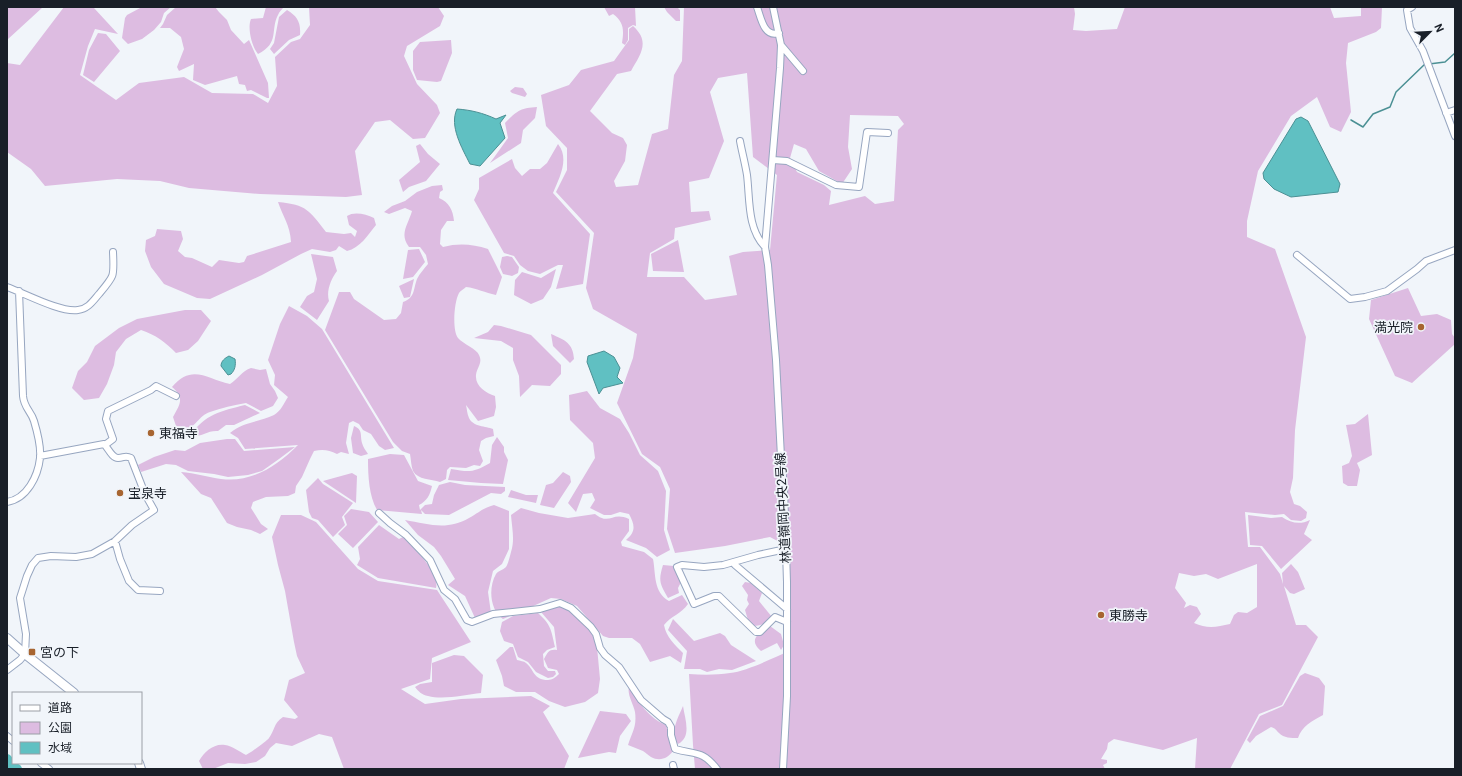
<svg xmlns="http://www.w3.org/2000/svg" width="1462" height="776" viewBox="0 0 1462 776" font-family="Roboto,'Noto Sans JP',sans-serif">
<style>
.green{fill:#ddbce1;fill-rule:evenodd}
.water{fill:#60c0c2;stroke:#4b9094}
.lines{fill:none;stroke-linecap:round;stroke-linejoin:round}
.stream{stroke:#4b9094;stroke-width:1.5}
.river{stroke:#60c0c2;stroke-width:10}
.minor-casing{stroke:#97a6c0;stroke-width:8}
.major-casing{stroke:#97a6c0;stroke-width:10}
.minor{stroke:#fff;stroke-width:6}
.major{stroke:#fff;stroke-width:8}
.poi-dot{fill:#a76531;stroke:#f1f5fa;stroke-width:1.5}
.labels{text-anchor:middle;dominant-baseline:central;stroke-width:3.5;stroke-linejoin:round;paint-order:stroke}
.poi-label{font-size:13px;fill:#191f28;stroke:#f1f5fa;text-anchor:start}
.street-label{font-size:13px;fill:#191f28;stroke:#f1f5fa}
</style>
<rect width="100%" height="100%" fill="#f1f5fa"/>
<!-- green -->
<path class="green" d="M7,7H43L7,40Z
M64,7L94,8L118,34L95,29L88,46L80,75L116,100L139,83L184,77L212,93L253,94L268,103L277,86L275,57L291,42L300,39L310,25L309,7H438L444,16L440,26L407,46L404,56L417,84L437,105L440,113L425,138L413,139L390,120L375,122L355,151L362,195L346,197L260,194L189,188L160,181L117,179L45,186L31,169L7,152V63L20,65Z
M142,7H171L164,13L161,22L154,30L142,39L128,44L122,38L125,18L127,15Z
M176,7H215L219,12L227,20L231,30L244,44L249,40L268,83L269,98H267L251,90L247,91L245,85L239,84L237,76L205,85L193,80L194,64L179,71L177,67L184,49L181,37L170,28H160L163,24L167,15Z
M266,7H284C282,9 279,12 278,15C270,30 280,43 258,54C252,47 247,28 251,19L263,18Z
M604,7H635L636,26L633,25L628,28V40L625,45L622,43C624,30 624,22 613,14L609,16Z
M664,7H677L680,10V21H676L667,12Z
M684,7H1074L1075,14L1073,30L1086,31L1117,29L1125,7H1330L1334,18L1361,16V7H1382L1381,28L1376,32L1348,43L1346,63L1351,112L1341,132L1330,127L1317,97L1291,116L1258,171L1247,221V237L1275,249L1306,337L1295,430L1293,478L1290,492L1294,504L1300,506L1307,512L1306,518L1301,521L1291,520L1284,514L1275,515L1245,512L1248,547H1260L1280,574L1283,584L1282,573L1291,564L1298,572L1305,589L1294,594L1290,593L1284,586L1296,625H1306L1318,637L1282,705L1259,714L1230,769H1195L1197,738L1163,750L1114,739L1108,743L1107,749L1101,759L1107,760V763L1103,765L1105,769H695L693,745L689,674C703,675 717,675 730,673C747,671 773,658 789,651L787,546L770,537L725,546L675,553L667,529L670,489L660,467L642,454L617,403L633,358L637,334L593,309L586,288L594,233L556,192L567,170V148L546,126L541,95L569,85L581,70L614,61L629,40V29L633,26C651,42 640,55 631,71L617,74L590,111L612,133L623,138L627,145L625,161L614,181L616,187L638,185L652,134L668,129L674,75L682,61ZM747,73L753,157L777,175L770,250L743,252L729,256L737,295L705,300L684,277H647L650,253L674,239L675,228L711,220L709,211L691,212L689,182L709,178L724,141L710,92L718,78ZM850,115L898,116L904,124L898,130L894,201L875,204L865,196L829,205L831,191L824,185L797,172L790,158L794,144L806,149L819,171L842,184L852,169L848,147ZM1257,564V607L1247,613L1238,612L1234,615L1230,624C1217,627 1207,629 1194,623L1201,614L1197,607L1190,605L1184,608L1186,603L1175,588L1179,573L1194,576L1206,574L1218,579Z
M287,10C297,16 301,22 300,35L289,40L274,54L270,49L274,43L279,17Z
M98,33L106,34L120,51L94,82L83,75L89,50Z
M451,40L452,53L441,81L437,82L417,80L413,70V51L420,42Z
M515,87L523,88L527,94L525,97L512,93L510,91Z
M537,107L535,118L523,130L521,143L490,163L508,138L505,123C517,111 520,108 537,107Z
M420,144L428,154L440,164L426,181L409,187L403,192L399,180L420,162L416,146Z
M558,144C570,159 559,178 553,193L590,234L583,284L556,289L563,265H558L540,274L528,271L520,265L514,256L504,253L474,200L479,189V178L512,159L515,168L522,176L530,169H540L547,163Z
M442,185L443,190L440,192L439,198C449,202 453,210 454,221H447L441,230L440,244L443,247C458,243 473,244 488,249L502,277L496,295C485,293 477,288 466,287C464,289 460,291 459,293C454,302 452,330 458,338C463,344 477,349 479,355C483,363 477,367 476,375C475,386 486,393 495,396L496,407L494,416L478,421L466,405C467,409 467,414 469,418C473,427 486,426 493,429L494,436L486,438L481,441L479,450L483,461L480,466L474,465L466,468L450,467L447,470L446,479L440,482C431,479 418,480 413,471C411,466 411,459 410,454L402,451L393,442L325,330L339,292H350L354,299L384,320L396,319L401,313L403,302C415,298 413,290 417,279C420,273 424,269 428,264L426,255L420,247H409C399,234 408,225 412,211L405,208L389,214L384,212L392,206L405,201L417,192L432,186Z
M278,202C307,205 309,210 326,232L344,234L351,233L355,237L357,231L349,225L347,216C354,211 366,214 374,218L376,225C368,235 360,248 347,251L339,246L336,250L330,252L312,249L301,254L262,275L210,299L197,298L164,284L151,267L145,251L146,240L155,236L157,229L181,231L183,239L178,251L185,257L192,258L212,267L219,260L239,263L244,262L247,256L291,242C290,225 283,217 278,202Z
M678,240L684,272L653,271L651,254Z
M419,249L425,262L413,277L403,279L408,250Z
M311,254L333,257L337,271C331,279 326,291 329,301L317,320L300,307L307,296L314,292L317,279Z
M507,256L512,257L519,267L518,273L512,276L503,274L500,267L502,257Z
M556,269L551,287L543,299L531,304L514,295L515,280L522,272L541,278Z
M414,279L410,297L404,298L399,286Z
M1408,288L1421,316L1437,314L1451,320L1452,334L1455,338V344L1412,383L1395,376L1369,319L1371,300Z
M289,306L307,316L322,329L394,448L385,450L379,446L371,434L363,430L359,424L353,421L349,423L346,443L349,454L341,452L337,454C329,450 323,449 314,451L310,459L302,477L296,486L295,493L288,496L266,497L253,502L251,508L261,524L268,529L260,534L251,530L237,527L227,523L211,498L201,494L181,472C195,473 208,477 221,479C252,483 277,466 298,445L245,449L238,438L230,433C243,422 260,422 274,415C281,411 284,403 288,397L274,385L275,375L268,360L280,324Z
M185,310H201L211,321L198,341L188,350L176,353C165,342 156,335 141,330L126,339L116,352L114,365L107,384L99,398L84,400L72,388L78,371L87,362L95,346L119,328L137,319Z
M494,325L501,326L531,335L561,365V374L550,386L532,385L520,397L519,376L513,360V348L501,341L474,338L488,332Z
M551,334C565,340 573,343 574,359L570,363L553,346Z
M251,368L260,370L266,369L270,384L275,391L278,398L273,406L261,411L246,403C234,405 221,408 210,412C196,416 194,436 176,426L173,417C180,404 185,398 172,387C192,363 207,379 230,384C238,379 242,371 251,368Z
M587,391L600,408L620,419L629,433L640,455L658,471L666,491L664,530L670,550L657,557L646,548L626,540C636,532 635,525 629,514L620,512L611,515H604L590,508L595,500L592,493L583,494L576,512L568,503L595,458L593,443L570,420L569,395Z
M245,405L260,413L234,425H226L218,431C207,430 201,438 190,436C205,414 221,411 245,405Z
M1368,414L1372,455L1357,463L1360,470L1357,486H1348L1343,483L1342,466L1349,463L1352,456L1346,425L1355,424Z
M354,426C363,430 360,434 362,443C363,447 366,451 368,454L361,456L353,453L351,438Z
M497,437L504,447V452L508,460L503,484L481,483L448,480L451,469C469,472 473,473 490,463L492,445Z
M227,439H235L244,451L295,447L279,459L262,471L248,475L228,477L214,474L188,471L176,465L166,464L141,472L138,465L154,457L175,450L185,451L200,443Z
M390,454L404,455L418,481L432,486C430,495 427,501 419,505L420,510L425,505L432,504L434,495L439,485L450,482L465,485L505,487V491L501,494L491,493L449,515L425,514L421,510L422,514L377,510C369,496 368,476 368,459Z
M563,472L570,476L571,482L554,508L540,505L546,485L553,483Z
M352,473L357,476L356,503L323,481Z
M318,478L323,484L353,503L342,517L345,525L333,537L318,520L312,518L309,512L306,490Z
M511,490L526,495H538L536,503L508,497Z
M494,505L509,511V549L502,564L493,571L488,592L491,613L475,618L465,596L448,585L455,579L441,556L434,547L418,535L405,520C428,524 447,531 469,518C480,512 481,509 494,505Z
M521,508L539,513L568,518L595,514C610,526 612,511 629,519V531L621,542L622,546L644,552L653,559C656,574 653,592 669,601L682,595L688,604C681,614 671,616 664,625C666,637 675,645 683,653L681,663L670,656L650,662L640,644L632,638H609L603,636L577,606L561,599L551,598L531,607L523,612L512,615L503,619C490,610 488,588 496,574C498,571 503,570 506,567C508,564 510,556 511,552C515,540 512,528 511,515Z
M351,509L369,512L378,522L353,548L338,534L347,525L344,516Z
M281,515H301L316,522L358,569L378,581L437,590L471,642L432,658L430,679L401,689L425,704L461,699L531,696L550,706L543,712L569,756L564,769H344L332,737L319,734L292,746L276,743L270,748L265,756L256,762L245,764L228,763L213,769H203L199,761C204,752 214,743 225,745C232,746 240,752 246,755C250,753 267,741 269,738C275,730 273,724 283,717L295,719L298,717L284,700L289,680L305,673L297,656L294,642L285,591L278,565L272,537Z
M1248,515L1271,518L1282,517C1291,523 1300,525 1310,520L1304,534L1312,540L1281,569L1262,546L1250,545Z
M379,525L399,539L403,537C413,547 440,572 436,588L378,578L357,565L360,559L358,547Z
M663,565L674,566L681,582L678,588L679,593L668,598C660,584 658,581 663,565Z
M745,582L751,583L762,593L759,601L772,617C766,623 762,626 753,626L748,620L745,610L749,604L747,600L748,595L742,586Z
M559,605L573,613L591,631L597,647L600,679L598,693L585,702L565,707L549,701L535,692H516L504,686L502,676L496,660L510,647H513L517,660C520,661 524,661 526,663C534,669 533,680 548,680C552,680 556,677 559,674L557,670L548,668L544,659C548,652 549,649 557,650L554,627L541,612Z
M538,613C551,625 551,629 555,647L547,650L543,654L544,666L548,671H555L556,674L553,677L548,678L536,672L528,662L518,657L513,644L504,641L500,631L502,622L513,616Z
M673,619L694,641L720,633L725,636L731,645L756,661L732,670L719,669L707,672L700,669H684L687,651L668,630Z
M770,626L781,634L784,645L781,650L777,643L761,651C747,639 760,633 770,626Z
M454,655L464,656L483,675L481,693C465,695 443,700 428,696C422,695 418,691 415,687L420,684L432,682V663Z
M1305,673L1319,678L1325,686L1323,715C1312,721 1302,726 1298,738C1291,738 1284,738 1279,733C1276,730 1275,728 1271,727L1256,736L1250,743L1247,740L1260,716L1283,706L1300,676Z
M629,687C637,701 650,719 666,725L673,751C668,758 660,762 651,757C648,755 646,753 643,751C638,749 633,747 628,745C632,732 637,727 635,712C633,703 627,695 629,687Z
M683,706C685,719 692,737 678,744C669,733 678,718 683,706Z
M600,711L626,714L631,721L620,736L616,753L609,752L578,758Z"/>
<!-- water -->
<path class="water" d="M457,109C471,110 483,113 496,119L506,115L500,123L505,138L480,166L470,164C462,148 449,126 457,109Z
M1301,117L1308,121L1340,184L1338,192L1291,197L1274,189L1264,179L1263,173L1296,119Z
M604,351L614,357L620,368L617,377L623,383L603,388L599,394L587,362L588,356Z
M229,356L235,359C236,365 235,370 231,374L228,375L221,366C221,361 225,358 229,356Z"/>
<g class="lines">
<!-- stream -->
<path class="stream" d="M1429,64L1445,62L1455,53
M1351,120L1363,127L1373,114L1390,107L1396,92L1425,64"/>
<!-- river -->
<path class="river" d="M7,759L13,767L17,769"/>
<defs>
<path id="minor" d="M757,7C761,18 764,38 779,33
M773,7L781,45L780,68L765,247L768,265L776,360L781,457L784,488L787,582V696L783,769
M1412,7L1407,10L1410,28L1423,51L1455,136
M781,45L803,71
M1446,113L1455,110
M740,141C742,152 745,163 747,175C750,199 747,228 765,247
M773,160L787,161L836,185L859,187L867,132L888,133
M1297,255L1350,299L1365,297L1387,291L1417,269L1426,261L1455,250
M7,287C24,293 61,313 78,310C88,309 93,301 99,294C115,275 114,277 113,252
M105,445L113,439L106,419L108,411L151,390L156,386L176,396
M7,502C27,499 38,476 40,458C41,448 37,431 34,421C31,411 24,408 23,396L19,291
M379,513L390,523L406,535L430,560L444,590L455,599L467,620L472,622L493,614L540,609L560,603L571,608L591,627L596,634L600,648L605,655L619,667L641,700L663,719L668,722L671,727V735L675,749C696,755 702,750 717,769
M115,541L120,559L129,581L138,590L160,591
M786,549L758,555L723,565L704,567L682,565L677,567L694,604L714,596H719L756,632H760L775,617L787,622
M734,562L735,565L787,609
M7,670L20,660L25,654L26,634L20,598L27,576L32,565L38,558L51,556L76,557L92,554L115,541L132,525L154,510L145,494L131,458C125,455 124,458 118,458C112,458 108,448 104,444L40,456
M7,736L13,741
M41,763L49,769
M673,765L674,769"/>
<path id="major" d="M7,638L25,654L74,693
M139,763L141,769"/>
</defs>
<!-- minor casing -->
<use href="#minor" class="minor-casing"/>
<!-- major casing -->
<use href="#major" class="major-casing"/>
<!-- minor -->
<use href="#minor" class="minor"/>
<!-- major -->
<use href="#major" class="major"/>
</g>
<!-- markers -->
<g class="poi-dot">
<circle cx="1421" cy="327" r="4"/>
<circle cx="151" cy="433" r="4"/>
<circle cx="120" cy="493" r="4"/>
<circle cx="1101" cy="615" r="4"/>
<rect x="28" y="648" width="8" height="8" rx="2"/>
</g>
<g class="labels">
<!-- poi labels -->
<g class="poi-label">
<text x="1413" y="327" text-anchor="end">満光院</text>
<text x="159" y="433">東福寺</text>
<text x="128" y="493">宝泉寺</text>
<text x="1109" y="615">東勝寺</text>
<text x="40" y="652">宮の下</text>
</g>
<!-- street labels -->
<g class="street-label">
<text transform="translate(783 508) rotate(-93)">林道嶺岡中央2号線</text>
</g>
</g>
<!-- border -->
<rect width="1462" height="776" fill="none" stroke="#191f28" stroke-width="16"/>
<!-- legend -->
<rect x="12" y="692" width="130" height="72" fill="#f1f5fa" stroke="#9b9fa6"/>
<rect x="20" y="705" width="20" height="6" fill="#ffffff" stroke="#9b9fa6"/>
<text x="48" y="712" font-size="12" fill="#191f28">道路</text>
<rect x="20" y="722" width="20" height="12" fill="#ddbce1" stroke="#9b9fa6"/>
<text x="48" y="732" font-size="12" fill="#191f28">公園</text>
<rect x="20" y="742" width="20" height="12" fill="#60c0c2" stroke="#9b9fa6"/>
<text x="48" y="752" font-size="12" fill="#191f28">水域</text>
<!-- north arrow -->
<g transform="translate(1430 32) rotate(66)" stroke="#f1f5fa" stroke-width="3" paint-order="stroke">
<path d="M0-3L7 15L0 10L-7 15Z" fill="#191f28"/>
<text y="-6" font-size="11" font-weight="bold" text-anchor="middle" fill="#191f28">N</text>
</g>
</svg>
